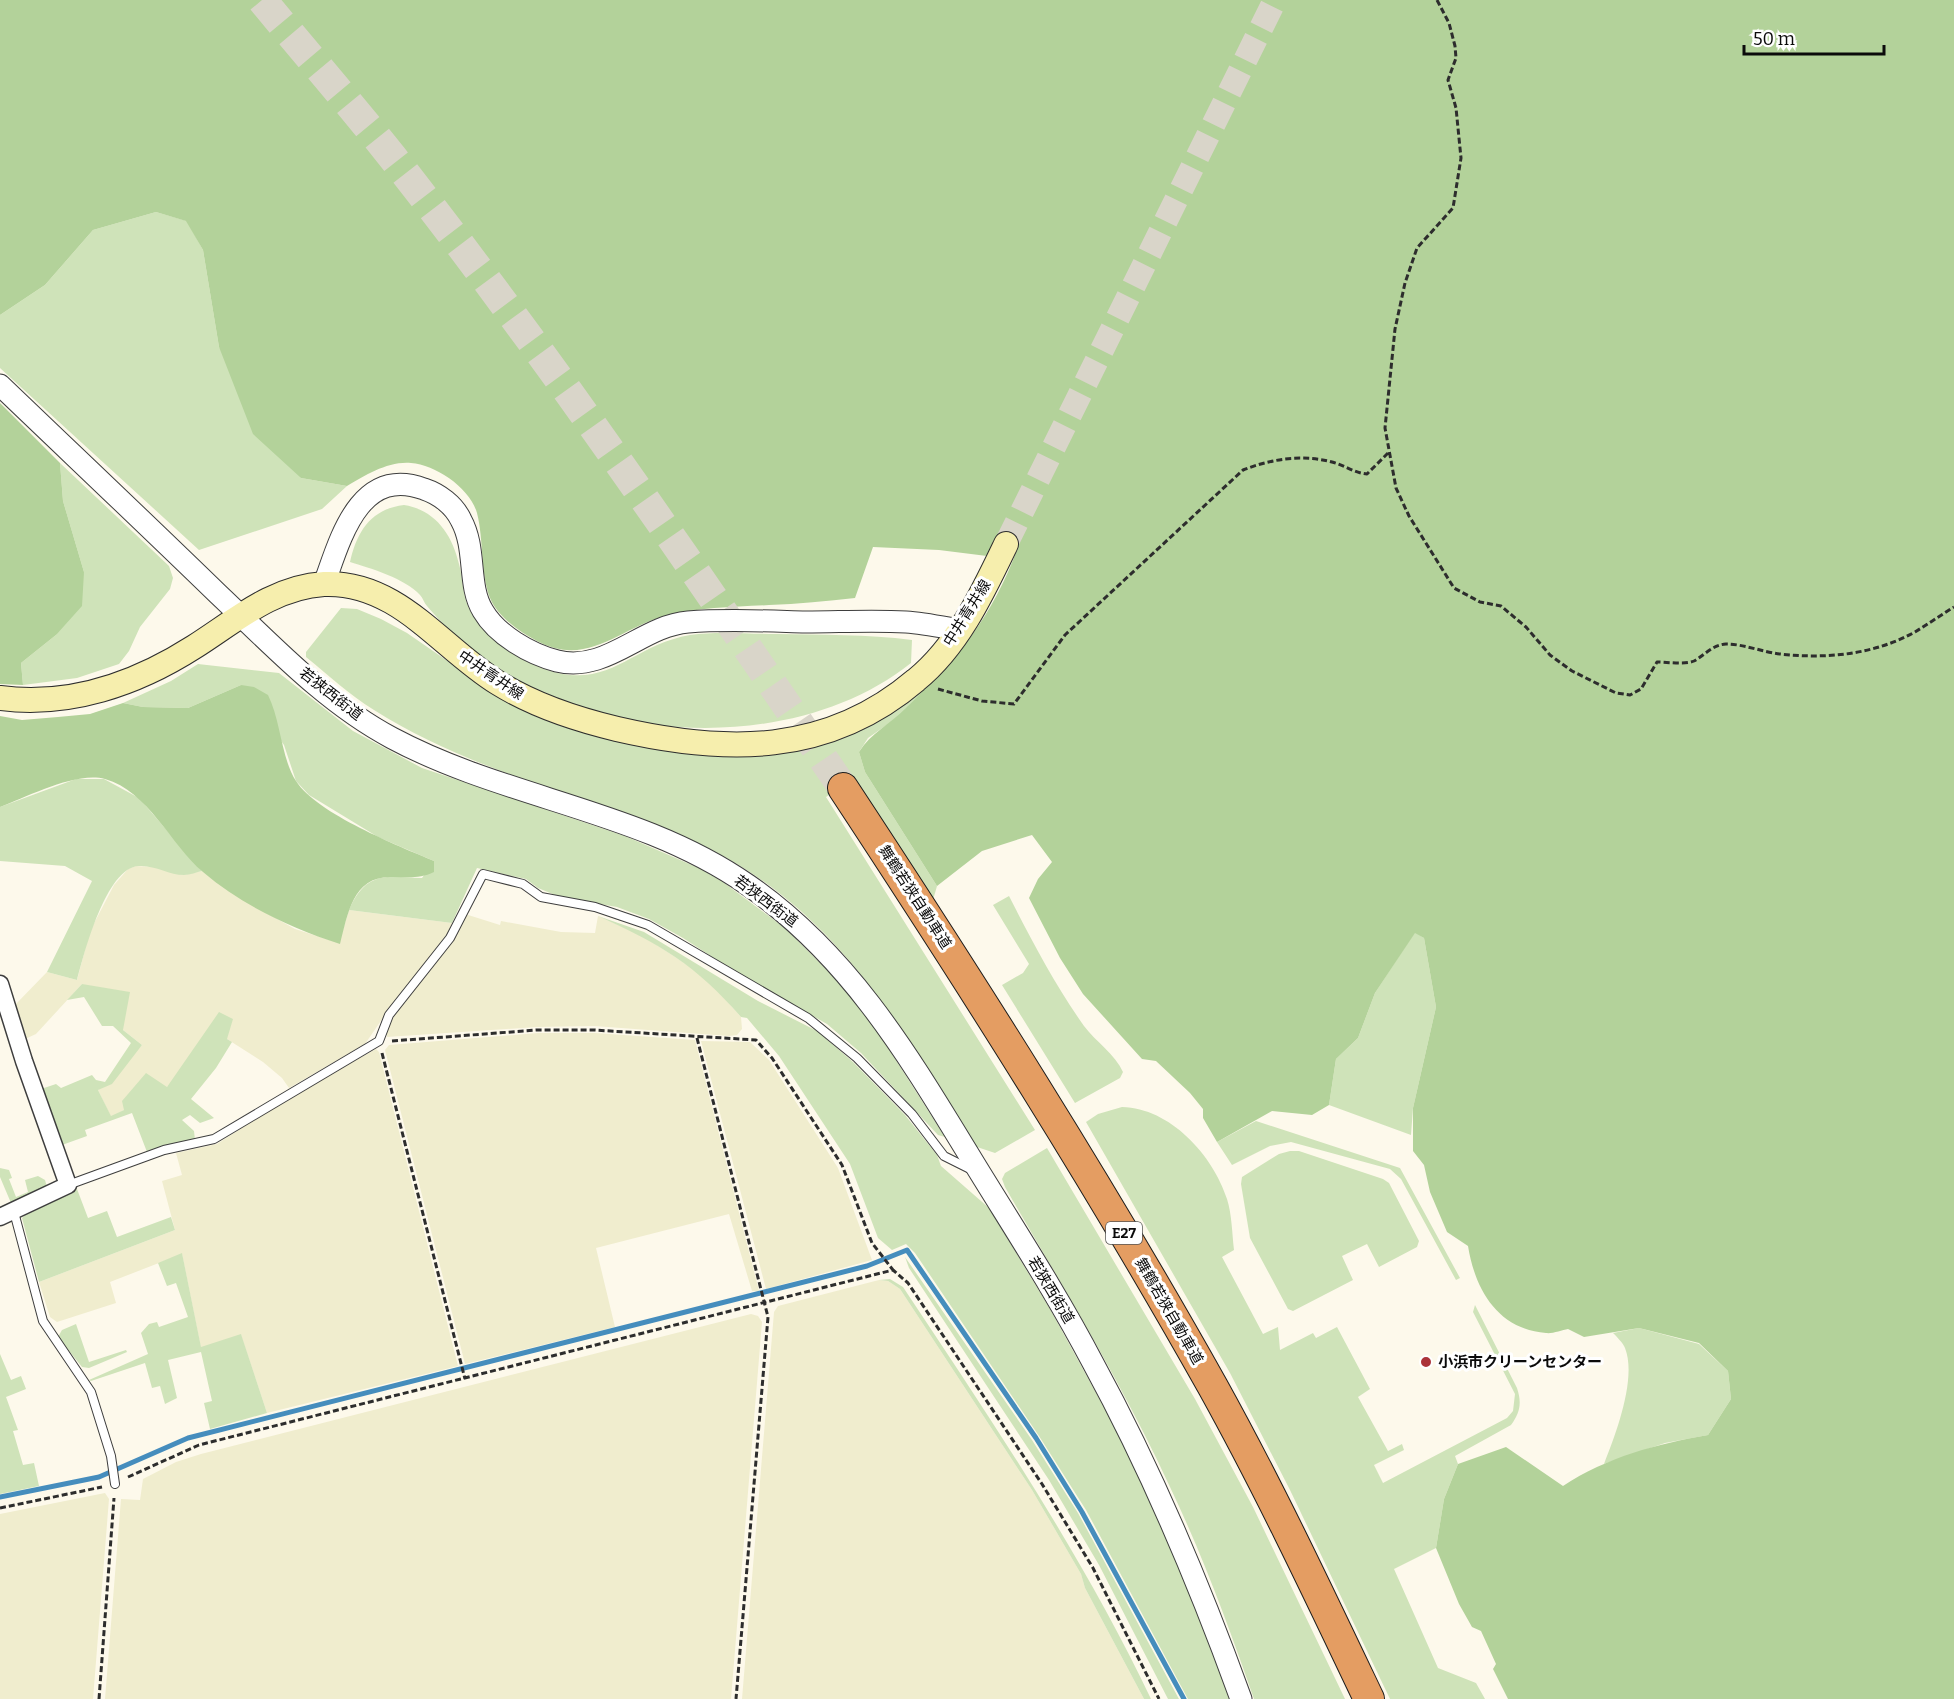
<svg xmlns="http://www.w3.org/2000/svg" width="1954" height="1699" viewBox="0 0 1954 1699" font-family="Bitter,'Noto Sans JP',serif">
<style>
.farmland{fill:#f0edce}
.green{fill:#cfe3b9}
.forest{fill:#b3d29a}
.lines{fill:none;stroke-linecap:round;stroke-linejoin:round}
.stream{stroke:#458dbd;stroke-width:5}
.secondary-tunnel{stroke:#d9d5c9;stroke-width:24;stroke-dasharray:24 12;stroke-linecap:butt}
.motorway-tunnel{stroke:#d9d5c9;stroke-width:30;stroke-dasharray:30 15;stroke-linecap:butt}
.service-casing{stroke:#3e3e3e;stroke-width:10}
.minor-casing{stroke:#3e3e3e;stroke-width:19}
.tertiary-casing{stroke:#3e3e3e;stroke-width:23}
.secondary-casing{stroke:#2d2d2d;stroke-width:26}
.motorway-casing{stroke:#1c1c1c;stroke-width:32}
.path{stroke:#2d2d2d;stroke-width:3;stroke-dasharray:6 3;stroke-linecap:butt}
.service{stroke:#fff;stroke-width:8}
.minor{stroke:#fff;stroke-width:16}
.tertiary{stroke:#fff;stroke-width:21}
.secondary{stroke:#f6eead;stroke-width:24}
.motorway{stroke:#e49d62;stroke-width:30}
.poi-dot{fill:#ab3339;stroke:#fff;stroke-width:2}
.labels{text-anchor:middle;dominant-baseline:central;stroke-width:6;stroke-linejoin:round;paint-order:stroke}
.shield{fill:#fff;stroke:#545454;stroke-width:1.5}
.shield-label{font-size:14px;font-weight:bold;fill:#0b0b0b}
.street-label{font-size:15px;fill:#0b0b0b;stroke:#fff}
.poi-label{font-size:15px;font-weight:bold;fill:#0b0b0b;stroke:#fff;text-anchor:start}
</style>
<rect width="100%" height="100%" fill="#fdf9eb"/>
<!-- farmland -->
<path class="farmland" d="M136,866L156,867L183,875L202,871L247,902L295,929L339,943L349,910L452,923L447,936L389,1009L365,1044L289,1088L282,1078L263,1062L227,1039L167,1087L111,1117L98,1090L142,1045L123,1030L82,984L36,1034L25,1039L14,1006L47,972L77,980L90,931L114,885L128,869Z
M465,914L500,925L501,921L561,932L595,933L598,916L643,936L695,970L713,985L741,1017L742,1029L737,1035L729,1036L594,1026L537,1027L387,1037L386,1029L392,1017L454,940Z
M538,1033H595L695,1040L759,1291H752L729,1214L596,1248L615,1327L465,1364L385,1050L389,1045Z
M701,1041L750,1042L769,1060L838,1168L872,1260L766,1289Z
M376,1049L379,1052L458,1366L267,1413L241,1335L201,1348L182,1254L110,1282L116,1303L57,1322L50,1317L39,1282L175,1230L162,1181L182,1175L176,1153L217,1144L293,1095Z
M879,1280L888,1281L900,1289L1032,1490L1081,1574L1085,1588L1144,1699H742L774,1312L778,1306Z
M751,1314L758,1316L762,1322L731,1699H105L121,1499L140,1500L143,1479L176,1462L201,1454Z
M105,1493L109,1499L93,1699H0V1514Z"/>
<!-- green -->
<path class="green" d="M156,212L187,221L203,250L219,347L301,478L347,486L322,509L199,550L0,368V315L45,285L93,230Z
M60,463L169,566L173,578L170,589L140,627L129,651L119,664L77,678L23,685L21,663L56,635L84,572L63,501Z
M404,505C435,510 452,534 459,564C463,578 462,594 469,608C481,633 507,652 532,664C607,698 626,646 690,635C718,631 747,634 776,634C821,635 867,634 912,640L911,663C802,750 617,746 502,672C476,656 447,630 427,606C424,603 423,598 420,595C406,579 370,568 350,562C357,531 371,509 404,505Z
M341,608L357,609L381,619L407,633L462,671L626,741L679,752L748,757L773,755L809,746L914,696L941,674L898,717L868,738L859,752L865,772L937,886L933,900L848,783L826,797L1035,1130L995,1153L974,1146C904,1033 846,925 725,857C663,822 597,806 531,782C477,763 423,741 374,710C350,695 328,675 306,657V652Z
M198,664L279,673L353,731L422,768L625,836L701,869L723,882L785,928L844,987L876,1029L945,1137L938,1135L861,1053L827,1024L737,973L683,938L649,919L617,907L560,897L538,888L526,879L477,868L452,923L349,910C366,871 385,876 422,878L434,861L378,837L309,795L296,781L284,745L241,685L188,708L143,707L123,703L171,681Z
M76,779H104L139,798L202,871C197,872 190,875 184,875C169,875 155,865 139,866C106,867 84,954 77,980L47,972L92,881L65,866L0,861V807Z
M1009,896C1032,941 1055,985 1084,1026C1096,1042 1115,1054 1123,1072L1120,1078L1075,1103L1002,985L1023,973L1029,964L993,905Z
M598,916L644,932L758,1001L817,1031L853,1062L905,1115L937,1155L941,1166L989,1208L1050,1309L1118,1433L1170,1544L1230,1699H1188L1086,1510L1039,1436L915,1253L906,1244L892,1250L878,1238L850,1164L779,1056L747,1018L741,1017C696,965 660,944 598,916Z
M1415,932L1424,938L1436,1007L1413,1108L1411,1135L1329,1105L1336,1059L1358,1038L1375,993Z
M82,984L130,992L123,1030L142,1045L112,1084L98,1090L111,1116L124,1110L122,1101L146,1073L167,1087L219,1012L233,1019L227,1039L232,1042L216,1068L191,1099L214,1118L200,1123L190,1115L182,1120L194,1131L195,1140L147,1152L132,1113L85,1130L87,1136L62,1145L41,1089L56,1084L61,1088L92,1075L96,1080L105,1082L131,1043L113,1026H102L84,997L67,1000Z
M1122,1107C1170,1108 1213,1155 1227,1199C1232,1215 1232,1233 1234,1250L1222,1257L1263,1334L1278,1327L1280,1350L1313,1333L1316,1338L1337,1327L1370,1389L1358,1397L1388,1451L1402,1444L1404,1450L1374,1465L1383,1483L1507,1418L1513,1411L1515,1394L1473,1312L1475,1305L1517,1388C1522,1403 1520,1413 1511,1425L1455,1456L1458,1464L1444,1499L1436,1548L1394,1569L1438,1668L1476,1683L1485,1699H1390L1290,1490L1230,1373L1086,1122L1098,1114Z
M1256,1121L1400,1168L1460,1278L1456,1280L1401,1179L1390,1169L1291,1142L1270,1146L1232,1165L1217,1142Z
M1047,1148L1195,1399L1253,1507L1345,1699H1254C1229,1627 1203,1556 1170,1487C1122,1383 1062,1286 1005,1187L1002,1179L1005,1173Z
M1290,1151H1299L1383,1179L1389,1183L1419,1241L1417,1247L1379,1267L1367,1244L1342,1256L1353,1280L1293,1311L1288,1309L1250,1238L1241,1184L1242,1177L1279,1154Z
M0,1168L9,1170L12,1178L9,1179L16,1197L28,1192L25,1180L38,1176L45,1180L47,1187L11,1203L0,1177Z
M77,1189L88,1218L107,1211L117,1237L171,1217L175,1230L39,1282L22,1218L28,1212Z
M182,1253L201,1347L241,1334L267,1413L210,1429L204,1403L212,1401L201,1352L168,1360L177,1398L165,1404L160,1386L152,1388L145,1363L91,1381L89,1380L148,1354L141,1333L149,1324L157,1322L159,1327L188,1317L176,1283L167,1286L158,1263Z
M905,1257L1032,1440L1078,1513L1179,1699H1168L1099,1565L1049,1480L909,1268Z
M890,1279L903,1287C992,1421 1082,1554 1151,1699H1144L1085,1588L1081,1574L1032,1490L900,1289L888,1281L879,1280Z
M76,1324L89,1362L126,1350L127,1352L89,1368L82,1367L58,1337L62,1330Z
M1639,1328L1699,1344L1728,1371L1731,1399L1708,1435L1665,1443L1604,1464C1616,1434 1637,1378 1625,1348C1623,1343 1617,1337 1613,1333Z
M0,1354L11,1380L21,1376L26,1389L6,1397L18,1430L13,1431L23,1465L34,1463L39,1486L0,1494Z"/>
<!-- forest -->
<path class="forest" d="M0,0H1954V1699H1508L1493,1669L1496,1664L1481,1631L1472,1627L1459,1604L1436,1548L1444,1499L1458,1464L1506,1447L1563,1486C1607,1457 1657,1444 1708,1435L1731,1399L1728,1371L1699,1343L1639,1328L1584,1337L1568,1329C1562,1330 1552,1334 1546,1333C1497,1329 1475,1289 1468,1246L1447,1232L1430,1192L1424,1165L1413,1151V1108L1436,1007L1424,938L1415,933L1375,993L1358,1038L1336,1059L1329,1105L1312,1115L1272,1111L1217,1142L1203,1118V1109L1190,1093L1156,1061L1142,1059L1083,994L1060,958L1029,898L1038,879L1052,862L1032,835L982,851L937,886L865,772L859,752C871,733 890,724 906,708C959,656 992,618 1018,547L997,536L987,556L939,550L873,547L855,598C827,601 798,604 769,605C734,607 699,607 665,616C619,628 588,668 537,641C520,632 498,617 490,598C480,571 484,541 477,513C470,488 436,465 411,463C388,461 366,475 347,486L301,478L253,434L219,347L203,250L186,221L156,212L93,230L45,285L0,315Z
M0,403L60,463L63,501L84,572L82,606L56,635L21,663L23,685L0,684Z
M241,685L254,687L268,695C281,721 281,758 296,781C317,814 399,846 434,861V872C420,879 408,877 393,877C353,875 348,913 340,944C291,928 243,906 203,872C171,845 148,791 105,779C76,771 27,797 0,807V716L22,720L58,717L90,714L123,703L143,707L188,708Z"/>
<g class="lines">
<!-- stream -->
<path class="stream" d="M0,1497L99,1477L188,1438L867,1266L907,1250L1036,1438L1082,1512L1184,1699"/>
<!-- secondary-tunnel -->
<path class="secondary-tunnel" d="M1006,544L1275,0"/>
<!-- motorway-tunnel -->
<path class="motorway-tunnel" d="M262,0C306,53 351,105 394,159C553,362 698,575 843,788"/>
<defs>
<path id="service" d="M68,1185L164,1150L214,1139L379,1041L389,1015L450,938L483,874L523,884L541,897L595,907L648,925L808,1018L857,1058L912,1114L944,1156L972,1170
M14,1212L43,1321L91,1392L111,1456L115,1484"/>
<path id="minor" d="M0,984L24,1061L68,1185L0,1217"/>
<path id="tertiary" d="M0,385C73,455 146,524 218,594C272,645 326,703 392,738C506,799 641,810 748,885C853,958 912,1062 977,1168C1017,1233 1058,1296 1093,1363C1152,1471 1199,1583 1241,1699
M324,584C340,540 359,465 424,489C439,494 454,505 461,520C477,549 467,585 483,611C497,635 530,654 557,661C607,673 641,626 688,622C727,619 767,621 806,622C839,622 873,620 906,622C923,623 942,627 959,630"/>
<path id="secondary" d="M0,698C69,707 136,684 194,647C235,621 273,587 324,584C398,581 441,648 498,683C535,706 575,719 617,729C725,754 827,756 916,680C958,646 983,592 1006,544"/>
<path id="motorway" d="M843,788C972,984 1098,1182 1213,1387C1269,1488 1319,1594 1369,1699"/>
</defs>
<!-- service casing -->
<use href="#service" class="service-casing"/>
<!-- minor casing -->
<use href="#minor" class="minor-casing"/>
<!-- tertiary casing -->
<use href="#tertiary" class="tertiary-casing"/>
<!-- secondary casing -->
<use href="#secondary" class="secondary-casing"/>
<!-- motorway casing -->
<use href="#motorway" class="motorway-casing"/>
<!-- path -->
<path class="path" d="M1437,0L1449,23L1455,46L1456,58L1448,80L1456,108L1461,158L1453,208L1417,248L1405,283L1395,329L1385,428L1396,488L1409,516L1454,588L1480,602L1501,606L1526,627L1550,655L1572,671L1616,693L1630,695L1641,689L1657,662C1667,662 1685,665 1694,661C1705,655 1712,645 1726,644C1743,644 1763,652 1780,654C1827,659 1873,655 1915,632C1928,624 1941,615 1954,607
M938,689L982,701L1014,704L1065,635L1243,470C1271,459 1302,454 1332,462C1344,465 1354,473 1367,474L1388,453
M697,1038L768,1317L736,1699
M392,1041L537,1030H594L756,1040L772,1058L842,1165L872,1243L893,1270
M382,1053L465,1379
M128,1477L199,1445L893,1270L908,1283L1042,1484L1093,1568L1159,1699
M0,1508L102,1487
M99,1699L114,1498"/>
<!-- service -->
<use href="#service" class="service"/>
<!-- minor -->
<use href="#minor" class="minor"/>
<!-- tertiary -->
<use href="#tertiary" class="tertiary"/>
<!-- secondary -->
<use href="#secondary" class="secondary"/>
<!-- motorway -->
<use href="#motorway" class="motorway"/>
</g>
<!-- markers -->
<circle class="poi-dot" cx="1426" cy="1362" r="6"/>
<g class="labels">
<!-- shield labels -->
<rect class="shield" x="1106" y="1222" width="36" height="22" rx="4.5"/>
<g class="shield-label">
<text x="1124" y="1233">E27</text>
</g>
<!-- street labels -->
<g class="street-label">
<text transform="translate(967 613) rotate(-58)">中井青井線</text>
<text transform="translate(491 675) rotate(34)">中井青井線</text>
<text transform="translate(331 694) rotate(38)">若狭西街道</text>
<text transform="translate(915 897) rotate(57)">舞鶴若狭自動車道</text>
<text transform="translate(766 901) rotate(37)">若狭西街道</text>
<text transform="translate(1051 1290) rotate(59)">若狭西街道</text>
<text transform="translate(1169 1311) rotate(60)">舞鶴若狭自動車道</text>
</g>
<!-- poi labels -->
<g class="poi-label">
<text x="1438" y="1362">小浜市クリーンセンター</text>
</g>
</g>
<!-- scale -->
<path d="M1744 45v9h140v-9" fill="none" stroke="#0b0b0b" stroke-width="3"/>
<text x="1753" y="45" font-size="18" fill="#0b0b0b" stroke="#ffffff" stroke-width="4.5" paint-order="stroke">50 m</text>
</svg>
